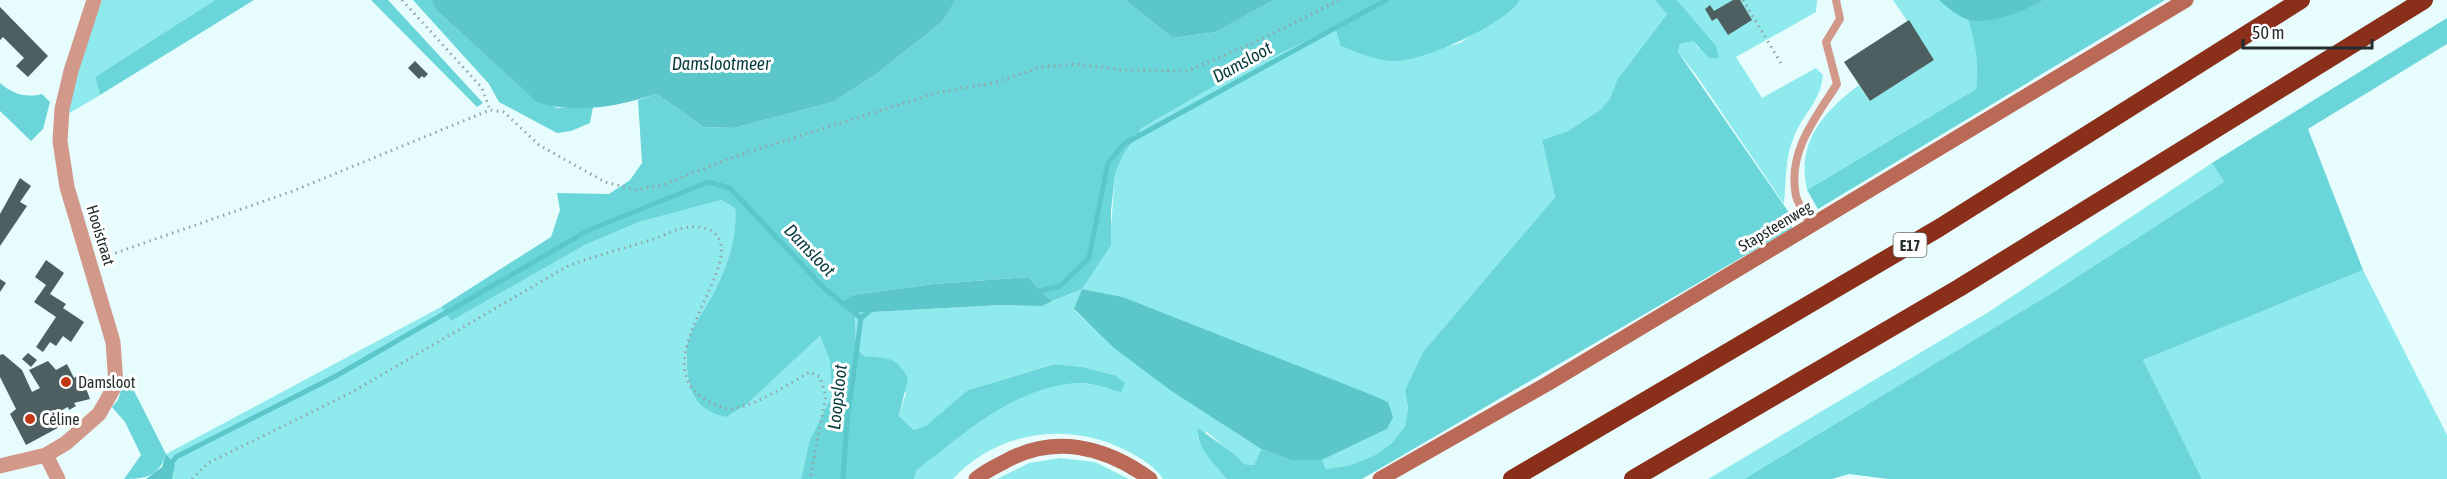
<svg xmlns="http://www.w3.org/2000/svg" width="2447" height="479" viewBox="0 0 2447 479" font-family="'Asap Condensed',sans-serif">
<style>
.green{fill:#8feaed}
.forest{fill:#6bd6da}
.water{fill:#5bc7cb}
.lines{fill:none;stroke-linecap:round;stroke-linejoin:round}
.stream{stroke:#5bc7cb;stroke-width:5}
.building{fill:#4d5f60}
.path{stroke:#93a4a4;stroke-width:3;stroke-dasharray:1.5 4.5;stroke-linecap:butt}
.lane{stroke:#d2998b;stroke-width:8}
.street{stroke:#d2998b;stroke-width:15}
.secondary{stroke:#ba6956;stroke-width:15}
.highway{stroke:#892f1a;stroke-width:18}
.poi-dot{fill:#c23816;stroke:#fff;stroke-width:2}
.labels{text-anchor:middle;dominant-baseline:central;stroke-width:6;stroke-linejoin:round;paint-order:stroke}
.shield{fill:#fff;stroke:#666c6c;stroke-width:1.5}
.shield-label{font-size:15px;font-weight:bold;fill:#242d2d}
.street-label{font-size:16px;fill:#242d2d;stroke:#fff}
.poi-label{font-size:16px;fill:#242d2d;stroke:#fff;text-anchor:start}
.water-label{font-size:18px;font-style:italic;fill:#073c3e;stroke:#fff}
</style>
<rect width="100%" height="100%" fill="#e7fdfd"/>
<!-- green -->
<path class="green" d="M102,0H215L95,77L100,95L68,114L78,65Z
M1520,0H1655L1667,14L1617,80L1610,98L1600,110L1568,131L1542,140L1555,197L1423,352L1405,390L1408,409L1405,426L1392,443L1377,454L1351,465L1326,469L1322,460L1387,429L1388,402L1123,297L1082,289L1074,310C1131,364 1195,406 1261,449L1254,465L1244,464L1207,432L1197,437L1227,479H1163C1154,465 1138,456 1123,449C1067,421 995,432 953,479H914L917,470C958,438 1025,379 1080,383C1094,384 1108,388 1121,391L1114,375L1083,367L1053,364L968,390L926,427L914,430L899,416L906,393L887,358L864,356L856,348L855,313L1000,305L1042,306L1082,289L1094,269L1111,228L1115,174L1123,155L1142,128L1225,80L1335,27L1396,61L1460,43Z
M1677,0H1817L1816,12L1736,57L1762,98L1816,68L1823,75C1821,100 1805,112 1795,134C1785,156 1786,181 1784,204L1697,76L1678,52L1680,44L1693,41L1700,50Z
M1893,0H1939L1968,20L1975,39L1979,69L1976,89L1807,190C1796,143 1823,112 1859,85L1870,101L1934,60Z
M2212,163L2224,182L2052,293L1744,479H1708L1987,313Z
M721,200L735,208C738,239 725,274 709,302C703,314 694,326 689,338C683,352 688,371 689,385L747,404L820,336L830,361L831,397L809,442L801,479H172L175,465L166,454L441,307L451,321L585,245L639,222Z
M2363,270L2447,435V479H2202L2143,360Z
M1060,458L1095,462L1129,479H997L1029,463Z"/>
<!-- forest -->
<path class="forest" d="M215,0H254L100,95L95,77Z
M371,0H388L483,103L477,107Z
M413,0H431L436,10L522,88L557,108L593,107L590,123L571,131L557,133L499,102L489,84Z
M956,0H1125L1173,38L1216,32L1274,0H1520C1505,24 1423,62 1394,61C1376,61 1358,52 1341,46L1335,27L1225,80L1142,128L1123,155L1115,174L1111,211V245L1082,289L1053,301L1040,291L1029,277L934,284L852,295L840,305L855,313L856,348L864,356C888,358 896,356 908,378L899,416L914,430L926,426L968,390L1054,364L1083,367L1114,375L1125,383L1121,392C1107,388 1090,382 1076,383C1013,388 965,433 917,470L914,479H801L809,442L831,397L830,361L820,336L747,404L726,417C699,411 689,395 687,368C687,359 685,350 688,341C692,327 703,313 710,300C725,273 738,239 735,208L721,200L639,222L585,245L451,321L441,307L551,237L560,210L557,193L609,194L630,180L642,163L638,100L657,94L703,127L734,128L833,102L875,75L941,23Z
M1655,0H1677L1716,46L1719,58H1709L1693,41L1680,44L1678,52L1790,214L1792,228L1362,479H1227C1216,465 1195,447 1198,428L1234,454L1244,464L1254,465L1261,449L1290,460H1322L1326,469L1351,465L1377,454L1392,443L1405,426L1408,409L1405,390L1423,352L1555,197L1542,140L1568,131L1600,110L1610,98L1617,80L1667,14Z
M2044,0H2165L1818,209L1807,190L1976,89C1979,65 1976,43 1968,20C1996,19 2019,13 2044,0Z
M2447,18V44L2308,129L2363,270L2143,360L2202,479H1888L1849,474L1832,479H1744L2052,293L2224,182L2212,163Z
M0,83C13,94 25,98 42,94L50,102L43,129L31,141L0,111Z
M126,375L166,454C159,477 145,479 124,479L141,455L125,422L112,407L118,400Z"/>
<!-- water -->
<path class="water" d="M431,0H956L941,23L875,75L833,102L734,128L703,127L657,94C618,106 576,115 537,102L436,10Z
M1125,0H1274L1216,32L1173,38Z
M1939,0H2044C2026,10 1987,27 1966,19C1956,15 1947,7 1939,0Z
M1029,277L1040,291L1053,301L1042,306L1000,305L855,313L839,305L852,295L934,284Z
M1082,289L1123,297L1372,395L1388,402L1393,417L1387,429L1322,460H1290L1261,449L1170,390L1114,348L1074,309Z
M166,454L175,465L172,479H146L162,467Z"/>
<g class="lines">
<!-- stream -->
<path class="stream" d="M1034,292L1060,286L1089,258L1108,163L1124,144L1386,0
M170,465L176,457L336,376L589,230L708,182L730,188L825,289L861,318L873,308
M843,479L847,422L861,318"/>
</g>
<!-- building -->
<path class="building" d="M1733,0H1740L1752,20L1728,35L1717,18L1712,21L1705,9L1710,5L1714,11Z
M0,7L48,56L28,77L16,66L24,58L3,37L0,40Z
M1909,20L1934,60L1870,101L1844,62Z
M415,61L428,74L424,78L422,76L419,79L408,68Z
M20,178L31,186L20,202L27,206L0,246V214Z
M46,260L64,273L50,294L66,304L63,308L84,322L71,342L63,336L56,346L50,342L43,352L36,347L56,317L34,302L46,285L35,277Z
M0,279L6,283L0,292Z
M28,353L37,360L31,367L22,359Z
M3,354L22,370L32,392L40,388L29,370L48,361L56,370L67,364L74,378L77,376L87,391L90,399L74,403L76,406L69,410L68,407L60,411L67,423L26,445L10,414L16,409L0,377V355Z"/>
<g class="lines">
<!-- path -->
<path class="path" d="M402,0L482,88L490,110
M1743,0L1782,65
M104,257L293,191L490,110L504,112L539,145L605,182L637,190L665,184L733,157L936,93L997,82L1042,67L1075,64L1123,70L1187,71L1262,39L1339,0
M192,479L208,463L354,391L566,267C596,255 626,248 657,238C667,234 680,227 691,227C697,226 708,228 713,232C750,260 648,355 699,395C707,401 721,410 732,409C759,404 787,385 810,372L820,377L826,396L810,479"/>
<!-- lane -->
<path class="lane" d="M1811,225C1806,216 1799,206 1796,196C1787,152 1815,119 1837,84L1826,42L1840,19L1836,0"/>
<!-- street -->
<path class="street" d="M46,455L58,479
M0,466L46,455L66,443L99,414L116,384L113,342L67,187L60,141L62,109L71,71L94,0"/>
<!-- secondary -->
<path class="secondary" d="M976,479C984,472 994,467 1004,462C1054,434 1105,446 1150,479
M1380,479L1547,384L2186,0"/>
<!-- highway -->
<path class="highway" d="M1512,479L1939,228L2301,0
M1633,479L1959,288L2424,0"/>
</g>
<!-- markers -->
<g class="poi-dot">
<circle cx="66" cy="382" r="6"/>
<circle cx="30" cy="419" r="6"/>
</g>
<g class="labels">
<!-- shield labels -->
<rect class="shield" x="1893.5" y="233" width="33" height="24" rx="4.5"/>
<g class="shield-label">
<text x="1910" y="245">E17</text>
</g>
<!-- street labels -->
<g class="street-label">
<text transform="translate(1775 226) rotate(-31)">Stapsteenweg</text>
<text transform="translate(101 235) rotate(73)">Hooistraat</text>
</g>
<!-- poi labels -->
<g class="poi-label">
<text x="78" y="382">Damsloot</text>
<text x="42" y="419">Céline</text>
</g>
<!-- water labels -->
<g class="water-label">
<text transform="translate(1242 62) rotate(-29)">Damsloot</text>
<text x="721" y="63">Damslootmeer</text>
<text transform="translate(810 250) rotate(46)">Damsloot</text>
<text transform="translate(837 397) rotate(-84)">Loopsloot</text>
</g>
</g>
<!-- scale -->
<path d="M2243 39v9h129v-9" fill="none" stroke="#242d2d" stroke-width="3"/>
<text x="2252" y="39" font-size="18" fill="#242d2d" stroke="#ffffff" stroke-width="4.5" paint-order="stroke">50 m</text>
</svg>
